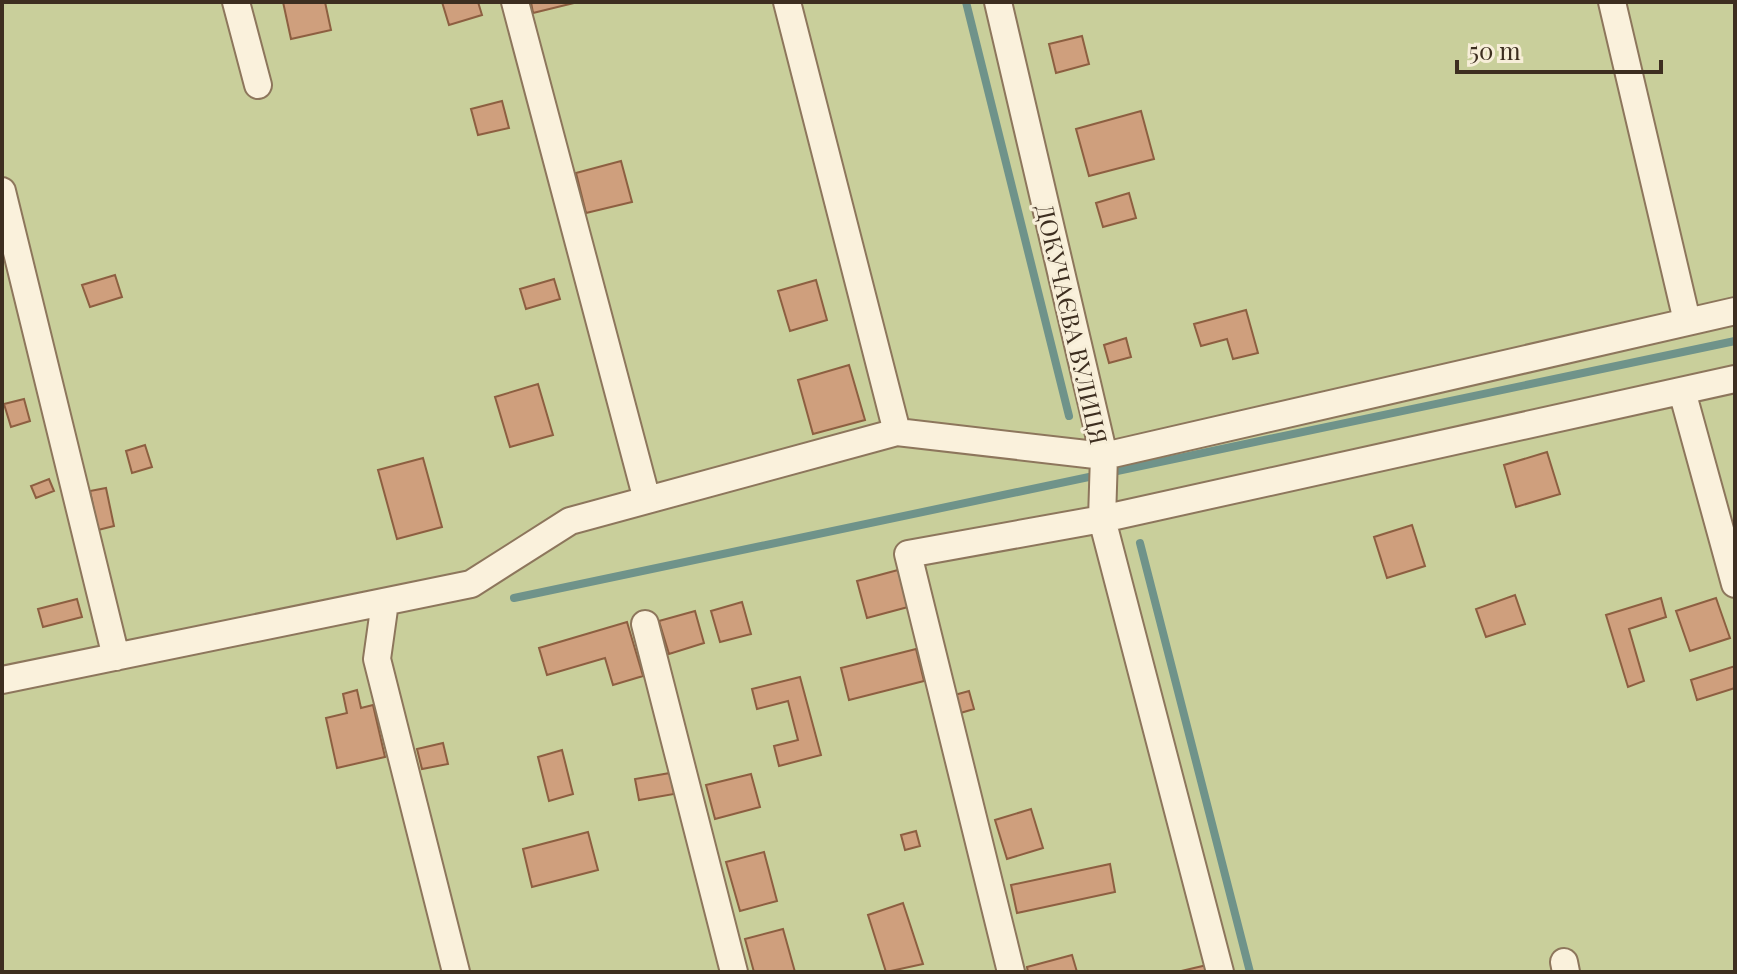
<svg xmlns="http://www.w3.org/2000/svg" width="1737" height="974" viewBox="0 0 1737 974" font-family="'Playfair Display',serif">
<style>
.green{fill:#c9cf9b}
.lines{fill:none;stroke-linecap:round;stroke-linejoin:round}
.stream{stroke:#6f938a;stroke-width:8}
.building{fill:#cf9f7d;stroke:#8d5f41;stroke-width:2}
.minor-casing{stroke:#8d765c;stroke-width:30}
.minor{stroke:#faf1dc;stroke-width:26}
.labels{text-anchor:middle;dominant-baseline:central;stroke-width:6;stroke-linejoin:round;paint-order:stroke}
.street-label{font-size:24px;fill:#3d2e20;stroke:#f7eed8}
</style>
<rect width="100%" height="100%" fill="#f0e4c8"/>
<!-- green -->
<path class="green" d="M2,2H1735V972H2Z"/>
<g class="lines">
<!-- stream -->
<path class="stream" d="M966,2L1069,416
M1140,543L1250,972
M514,598L1735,341"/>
</g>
<!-- building -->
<path class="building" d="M283,2H325L331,30L291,39Z
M442,2H478L482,15L449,25Z
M531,2H578L533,13Z
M1082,36L1089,64L1056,73L1049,44Z
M502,101L509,128L478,135L471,109Z
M1141,111L1154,159L1089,176L1076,129Z
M621,161L632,202L586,213L576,173Z
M1129,193L1136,218L1103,227L1096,203Z
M115,275L122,297L90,307L82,285Z
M554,279L560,299L526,309L520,289Z
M816,280L827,320L790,331L778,291Z
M1246,310L1258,353L1233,359L1227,339L1201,346L1194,324Z
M1126,338L1131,357L1109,363L1104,345Z
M849,365L865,420L813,434L798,380Z
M538,384L553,435L510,447L495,397Z
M24,399L30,421L11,427L4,404Z
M145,445L152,467L132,473L126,451Z
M1547,452L1560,494L1516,507L1504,465Z
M423,458L442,527L397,539L378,470Z
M49,479L54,491L36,498L31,486Z
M106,488L114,526L98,530L90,491Z
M1412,525L1425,566L1387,578L1374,537Z
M898,570L908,607L867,618L857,581Z
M1515,595L1525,624L1486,637L1476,609Z
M1661,598L1666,617L1629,629L1644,681L1628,687L1606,615Z
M1716,598L1730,638L1690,651L1676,611Z
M77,599L82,617L43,627L38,609Z
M742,602L751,634L720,642L711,611Z
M695,611L704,643L669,654L659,621Z
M627,622L643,676L613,685L605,658L547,675L539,648Z
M916,649L924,681L849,700L841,668Z
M1735,666V688L1697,700L1691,680Z
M800,677L821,755L779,766L774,746L798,740L788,701L757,709L752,689Z
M357,690L361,708L373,705L385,757L337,768L326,718L347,713L343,694Z
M969,691L974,709L957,714L951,696Z
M443,743L448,764L422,769L417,749Z
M562,750L573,794L549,801L538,757Z
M670,773L674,794L639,800L635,779Z
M751,774L760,807L715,819L706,785Z
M1031,809L1043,848L1007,859L995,820Z
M916,831L920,846L905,850L901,835Z
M588,832L598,870L532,887L523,849Z
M764,852L777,901L740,911L726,862Z
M1110,864L1115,892L1017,913L1011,885Z
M903,903L923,964L886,972L868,915Z
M783,929L795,972H754L745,939Z
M1072,955L1077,972H1028L1027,967Z
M1207,965L1209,972H1177Z"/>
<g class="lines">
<defs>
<path id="minor" d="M236,2L258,85
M515,2L647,500
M787,2L897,432
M998,2L1104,456L1102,519L1220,972
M1612,2L1687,321
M2,191L116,657
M1682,391L1735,584
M385,602L377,659L456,972
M645,624L734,972
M2,680L471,584L570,521L897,432L1104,456L1735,311
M1564,962L1566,972
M1011,972L908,554L1102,519L1735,379"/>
</defs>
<!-- minor casing -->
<use href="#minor" class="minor-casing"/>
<!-- minor -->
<use href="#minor" class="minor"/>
</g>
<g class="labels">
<!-- street labels -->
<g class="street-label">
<text transform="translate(1073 324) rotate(77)">ДОКУЧАЄВА ВУЛИЦЯ</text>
</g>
</g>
<!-- border -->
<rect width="1737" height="974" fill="none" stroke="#3d2e20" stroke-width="8"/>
<!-- scale -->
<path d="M1457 60v12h204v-12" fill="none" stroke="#3d2e20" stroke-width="4"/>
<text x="1469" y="60" font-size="24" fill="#3d2e20" stroke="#f7eed8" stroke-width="6" paint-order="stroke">50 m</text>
</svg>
